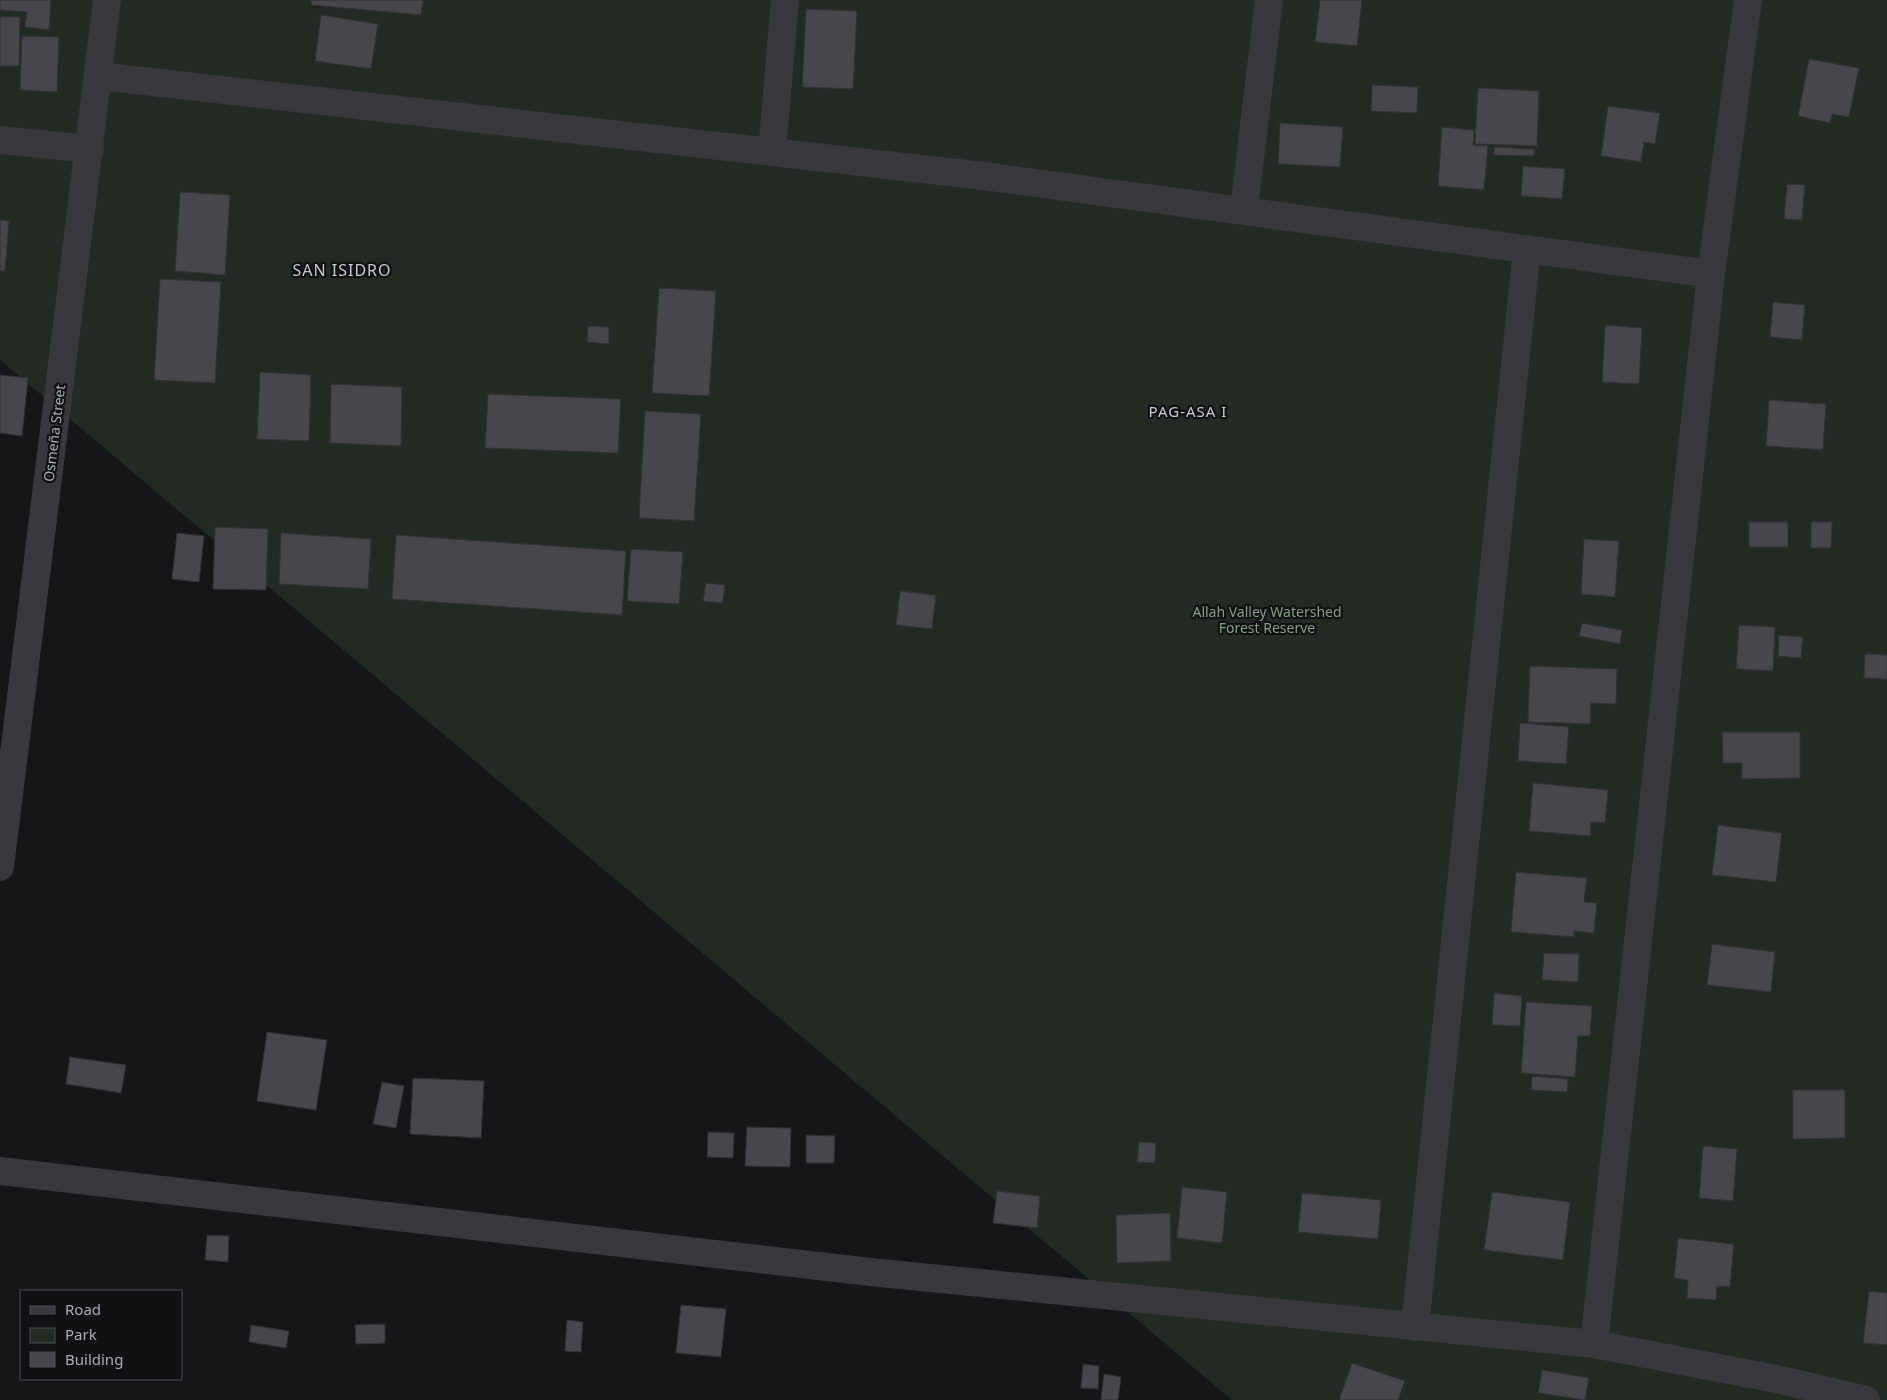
<svg xmlns="http://www.w3.org/2000/svg" width="1887" height="1400" viewBox="0 0 1887 1400" font-family="'Noto Sans',sans-serif">
<style>
.green{fill:#232a24}
.building{fill:#46464b;stroke:#313134}
.lines{fill:none;stroke-linecap:round;stroke-linejoin:round}
.minor{stroke:#38383d;stroke-width:28}
.labels{text-anchor:middle;dominant-baseline:central;stroke-width:4.5;stroke-linejoin:round;paint-order:stroke}
.street-label{font-size:14px;fill:#aaadb7;stroke:#111113}
.park-label{font-size:14px;fill:#83a087;stroke:#111113}
.neighbourhood-label{font-size:15px;letter-spacing:1px;fill:#caccd3;stroke:#111113}
.quarter-label{font-size:16px;letter-spacing:1px;fill:#caccd3;stroke:#111113}
</style>
<rect width="100%" height="100%" fill="#161618"/>
<!-- green -->
<path class="green" d="M0,0H1887V1400H1232L0,360Z"/>
<!-- building -->
<path class="building" d="M0,0H51L49,30L25,27L27,12L0,10Z
M311,0H423L421,15L311,5Z
M1320,0H1362L1357,46L1315,42Z
M806,9L857,11L853,89L802,87Z
M321,15L378,24L371,69L315,61Z
M0,17H20L19,66H0Z
M22,36L59,37L57,92L20,90Z
M1809,59L1859,68L1849,117L1832,114L1830,123L1798,116Z
M1372,85L1418,87L1417,113L1371,111Z
M1478,88L1539,91L1537,146L1475,144Z
M1608,106L1660,113L1655,144L1644,142L1641,162L1601,156Z
M1280,123L1343,127L1340,167L1278,164Z
M1442,127L1474,130L1473,145L1488,146L1484,190L1438,186Z
M1494,147L1534,149V156L1494,155Z
M1523,166L1565,169L1562,199L1521,196Z
M1787,184L1805,185L1802,220L1784,219Z
M180,192L230,195L225,275L175,271Z
M0,220L9,221L5,271H0Z
M160,279L221,282L215,383L154,380Z
M659,288L716,291L709,396L652,393Z
M1773,302L1805,305L1802,340L1770,337Z
M1605,325L1642,328L1639,384L1602,382Z
M588,326L609,327V344L587,342Z
M260,372L311,375L309,441L257,439Z
M0,375L28,378L22,436L0,433Z
M331,384L402,387L401,446L330,443Z
M488,394L621,399L618,453L485,448Z
M1769,400L1826,404L1823,450L1766,446Z
M645,411L701,414L694,521L639,518Z
M1749,522H1788V547H1749Z
M1811,522H1832L1831,548H1811Z
M215,527L268,529L266,590L213,589Z
M177,533L204,536L199,582L172,579Z
M281,533L371,539L368,589L279,584Z
M396,535L626,551L622,615L392,599Z
M1584,539L1619,541L1615,597L1581,594Z
M631,549L683,552L679,604L627,601Z
M706,583L725,585L723,603L703,601Z
M900,591L936,595L932,629L896,625Z
M1582,623L1622,630L1620,644L1579,636Z
M1739,625L1775,627L1773,671L1736,669Z
M1779,635L1803,637L1801,658L1778,656Z
M1865,654L1887,655V679L1864,678Z
M1530,666L1617,669L1616,704L1591,703L1590,724L1528,722Z
M1520,723L1569,727L1566,764L1518,761Z
M1722,732H1800V778L1742,779V763H1723Z
M1533,783L1608,790L1605,823L1591,822L1590,836L1529,831Z
M1718,825L1782,833L1776,882L1712,875Z
M1516,872L1587,878L1584,902L1597,903L1594,933L1574,931V937L1511,932Z
M1712,944L1775,952L1771,992L1707,985Z
M1544,953L1579,954L1578,982L1542,980Z
M1494,993L1522,996L1520,1026L1492,1025Z
M1526,1002L1592,1006L1590,1036H1578L1575,1077L1521,1073Z
M267,1032L327,1040L316,1110L257,1101Z
M70,1057L126,1065L121,1093L66,1084Z
M1532,1076L1568,1079L1567,1092L1531,1090Z
M413,1078L484,1081L481,1138L410,1134Z
M382,1082L404,1086L396,1128L373,1124Z
M1793,1090H1845V1138L1793,1139Z
M747,1127L791,1128L790,1167L745,1166Z
M708,1132L734,1133L733,1158L707,1157Z
M806,1135L835,1136L834,1163H806Z
M1139,1142L1156,1143L1155,1163L1137,1162Z
M1703,1146L1737,1149L1733,1201L1699,1198Z
M1182,1187L1227,1192L1222,1243L1177,1238Z
M997,1191L1040,1196L1037,1228L993,1223Z
M1492,1192L1570,1202L1563,1260L1484,1250Z
M1302,1193L1381,1200L1378,1239L1298,1232Z
M1170,1213L1171,1261L1117,1263L1116,1215Z
M207,1235L229,1236L228,1262L205,1260Z
M1678,1238L1734,1244L1730,1287L1717,1286L1716,1300L1687,1298L1688,1280L1674,1278Z
M1869,1291L1887,1293V1345L1863,1343Z
M681,1305L726,1309L721,1357L676,1353Z
M567,1320L583,1322L581,1352L565,1351Z
M385,1324V1343L356,1344L355,1325Z
M251,1325L289,1331L286,1348L249,1342Z
M1352,1363L1405,1381L1398,1400H1339Z
M1083,1364L1099,1366L1098,1389L1081,1388Z
M1542,1370L1589,1378L1585,1400L1538,1393Z
M1104,1374L1121,1377L1118,1400H1101Z"/>
<g class="lines">
<!-- minor -->
<path class="minor" d="M99,76L984,176L1711,274
M0,140L90,149
M772,152L785,0
M1244,209L1269,0
M0,867L107,0
M0,1171L870,1272L1594,1344L1781,1380L1866,1400
M1415,1327L1527,249
M1594,1344L1711,274L1748,0"/>
</g>
<g class="labels">
<!-- street labels -->
<g class="street-label">
<text transform="translate(54 433) rotate(-83)">Osmeña Street</text>
</g>
<!-- park labels -->
<g class="park-label">
<text x="1267" y="611">Allah Valley Watershed<tspan x="1267" dy="16">Forest Reserve</tspan></text>
</g>
<!-- neighbourhood labels -->
<g class="neighbourhood-label">
<text x="1188" y="411">PAG-ASA I</text>
</g>
<!-- quarter labels -->
<g class="quarter-label">
<text x="342" y="270">SAN ISIDRO</text>
</g>
</g>
<!-- legend -->
<rect x="20" y="1290" width="162" height="90" fill="#111113" stroke="#4e4f55"/>
<rect x="30" y="1306" width="25" height="8" fill="#38383d" stroke="#4e4f55"/>
<text x="65" y="1315" font-size="15" fill="#aaadb7">Road</text>
<rect x="30" y="1328" width="25" height="15" fill="#232a24" stroke="#4e4f55"/>
<text x="65" y="1340" font-size="15" fill="#aaadb7">Park</text>
<rect x="30" y="1352" width="25" height="15" fill="#46464b" stroke="#4e4f55"/>
<text x="65" y="1365" font-size="15" fill="#aaadb7">Building</text>
</svg>
